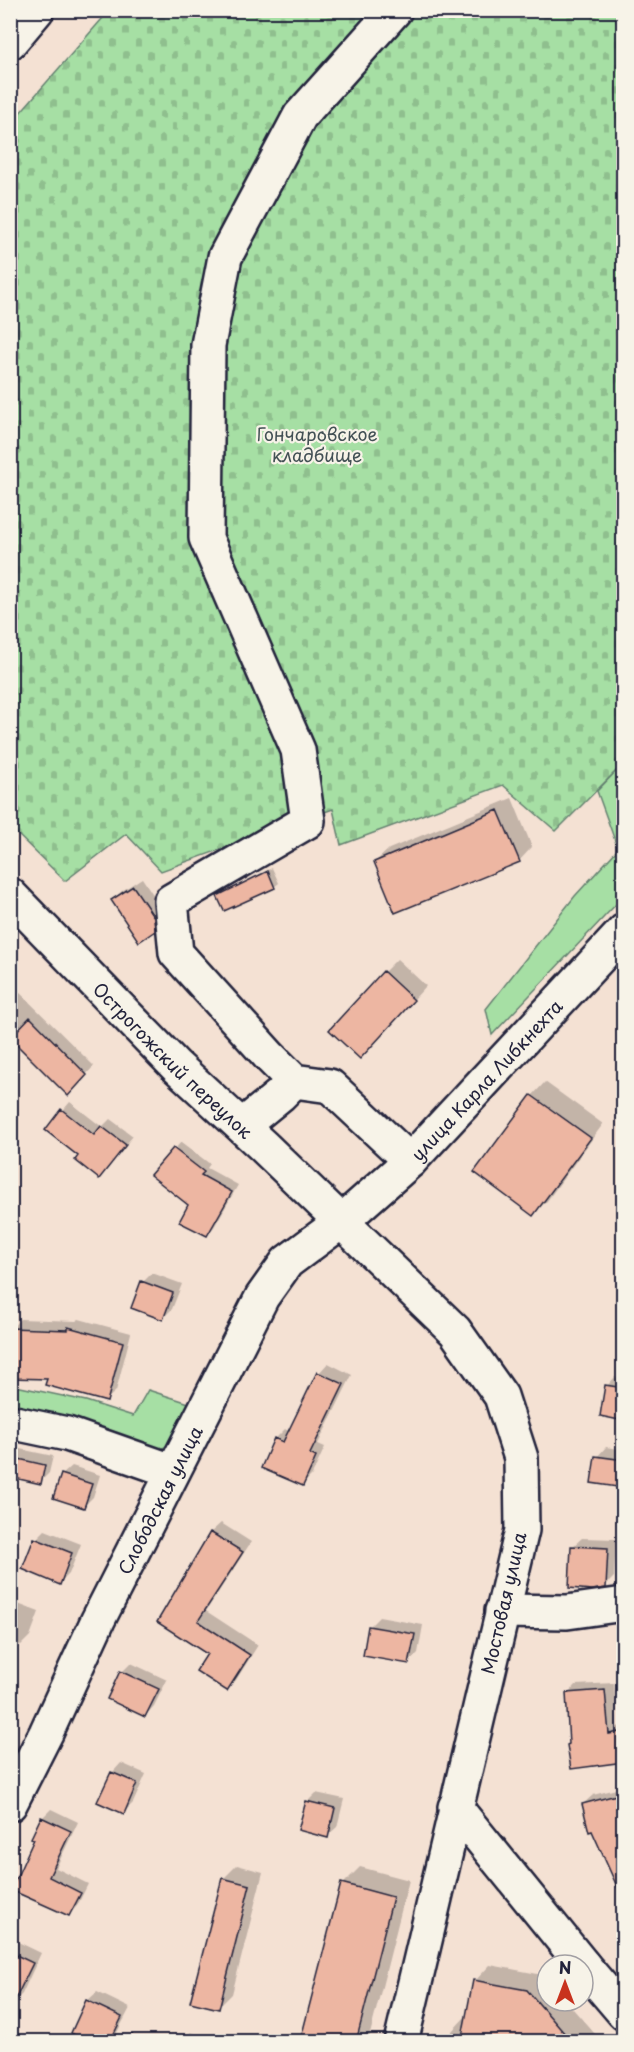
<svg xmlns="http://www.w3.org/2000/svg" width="634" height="2052" viewBox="0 0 634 2052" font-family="'Playpen Sans',sans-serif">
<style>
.green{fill:#a6dfa4;stroke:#648070;stroke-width:1.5}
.cemetery{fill:url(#cemetery-stones);stroke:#648070;stroke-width:1.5}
.shadow{fill:#0003}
.building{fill:#edb6a2;stroke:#22223b;stroke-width:1.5}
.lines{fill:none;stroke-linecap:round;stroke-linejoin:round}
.minor-casing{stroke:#22223b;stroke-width:38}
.major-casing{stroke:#22223b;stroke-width:38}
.minor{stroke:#f7f3e8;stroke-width:33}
.major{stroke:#f7f3e8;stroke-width:33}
.labels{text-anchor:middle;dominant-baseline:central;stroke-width:4.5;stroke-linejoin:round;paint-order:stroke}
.park-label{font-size:18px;fill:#435155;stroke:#f7f3e8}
.street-label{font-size:18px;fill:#22223b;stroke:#f7f3e8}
</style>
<defs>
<pattern id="cemetery-stones" width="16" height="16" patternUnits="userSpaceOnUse" patternTransform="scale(1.5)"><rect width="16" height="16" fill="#a6dfa4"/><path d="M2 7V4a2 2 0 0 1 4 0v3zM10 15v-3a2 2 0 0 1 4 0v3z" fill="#8fbf8e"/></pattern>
</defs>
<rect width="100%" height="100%" fill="#f4e1d3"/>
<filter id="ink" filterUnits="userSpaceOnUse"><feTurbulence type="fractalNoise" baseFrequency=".0167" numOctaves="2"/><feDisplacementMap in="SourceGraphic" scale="12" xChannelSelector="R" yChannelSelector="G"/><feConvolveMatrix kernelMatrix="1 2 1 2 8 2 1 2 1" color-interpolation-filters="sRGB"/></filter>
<g filter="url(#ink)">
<!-- green -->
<path class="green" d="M623,764V897L492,1035L486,1009L575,896L618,849L597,791Z
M11,1385L86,1401L133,1416L148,1390L192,1404L170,1444L158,1451L11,1409Z"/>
<!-- cemetery -->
<path class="cemetery" d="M109,11H623V764L556,831L503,785L341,845L333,809L161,871L126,834L65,881L11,828V123Z"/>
<!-- shadow -->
<path class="shadow" d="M512,798L532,847L519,861L375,862L389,849Z
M272,868L279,883L274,887L219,896L224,892Z
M142,878L162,908L164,921L154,930L113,900L122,891Z
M397,959L426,986L374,1043L384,972Z
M10,983L94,1066L68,1094L10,1036Z
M545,1082L603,1124L547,1201L533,1214L476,1172L532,1096Z
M70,1102L102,1127L110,1119L133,1136L99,1177L80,1156L47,1129Z
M181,1142L210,1164L207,1168L238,1185L214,1227L207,1234L190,1205L152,1175Z
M152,1273L182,1284L172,1309L162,1319L143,1282Z
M20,1319L76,1321L79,1319L131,1333L116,1391L106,1400L11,1329Z
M624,1342V1419L607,1386L615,1377L619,1378Z
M328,1363L352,1375L318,1444L325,1447L312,1475L303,1484L275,1439L285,1429L290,1432L319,1373Z
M10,1447L53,1456L49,1473L40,1482L10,1476Z
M606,1447L624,1450V1487L597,1457Z
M72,1466L100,1475L93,1497L84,1506L62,1475Z
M221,1523L251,1542L206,1611L258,1645L236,1680L227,1689L209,1653L159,1622L211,1532Z
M45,1530L81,1544L69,1574L60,1583L36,1539Z
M582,1538L616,1539L614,1577L605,1586L572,1547Z
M10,1601L39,1612L30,1636L21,1645L10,1641Z
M379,1617L423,1625L418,1653L409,1662L370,1626Z
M131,1663L167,1680L154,1706L145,1716L122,1672Z
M10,1679L14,1680L10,1689Z
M614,1683L617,1727L624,1725V1760L568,1694L576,1685Z
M121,1763L146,1774L133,1803L124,1812L99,1802L112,1773Z
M624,1787V1897L583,1804L593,1795Z
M316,1793L344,1799L337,1827L327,1836L307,1802Z
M51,1809L78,1822L56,1868L88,1884L77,1906L69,1914L13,1889L36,1838L33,1837L42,1818Z
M237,1865L263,1872L232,1994L218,2008L223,1879Z
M360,1867L409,1880L368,2042H302L343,1884Z
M16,1941L41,1953L22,1994L13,2003L10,2002V1947Z
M490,1965L543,1975L547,1980V2001H566L602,2042H449L451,2032L466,2016L475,1981Z
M97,1992L130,2008L112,2042H93L87,2001Z
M191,2032L212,2042H183Z"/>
<!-- building -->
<path class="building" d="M498,810L520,862L395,913L374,862Z
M268,871L275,888L224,911L217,896Z
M133,886L154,917L155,931L139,942L111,900Z
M383,971L414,1000L360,1059L329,1030Z
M30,1017L87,1075L68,1096L10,1038Z
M531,1095L591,1138L533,1216L474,1172Z
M61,1109L94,1135L101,1126L126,1145L99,1179L75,1160L78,1156L45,1130Z
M173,1148L204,1172L201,1175L232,1192L207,1236L179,1222L188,1205L150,1175Z
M141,1281L173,1293L163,1320L131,1308Z
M68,1327L123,1342L107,1402L45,1385L47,1379L10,1378V1328L68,1330Z
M317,1372L344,1384L310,1454L316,1457L303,1486L261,1468L274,1438L283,1442Z
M605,1385L624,1388V1421L600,1416Z
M595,1456L624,1460V1488L591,1483Z
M10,1457L45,1465L41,1484L10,1477Z
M61,1474L92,1484L84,1508L53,1498Z
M210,1532L243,1552L198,1621L250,1655L227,1691L196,1671L207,1654L157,1622Z
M34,1538L72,1553L60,1585L22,1569Z
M571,1546L608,1548L606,1588L592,1590L569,1588Z
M368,1626L415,1634L409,1664L363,1656Z
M120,1671L159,1689L145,1717L107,1699Z
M605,1690L609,1734L624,1731V1762L571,1769L567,1745L569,1744L566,1693Z
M111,1772L137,1783L124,1814L97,1802Z
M624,1793V1902L592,1831L589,1832L582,1804Z
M306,1801L335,1808L328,1838L298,1830Z
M41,1817L71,1831L49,1877L81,1893L69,1916L11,1890L34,1839L31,1838Z
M222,1878L250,1885L219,2009L190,2002Z
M341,1883L393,1897L356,2042H300Z
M10,1952L33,1963L10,2010Z
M473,1980L527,1990L572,2042H461Z
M86,2000L122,2017L110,2042H89L71,2033Z"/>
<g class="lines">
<defs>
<g id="minor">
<path d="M395,10L300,116L225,257L208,345L206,538L298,750L308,821L171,901L176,953L270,1057L294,1081L330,1086L410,1161"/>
<path d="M10,42L37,10"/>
<path d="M242,1126L280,1095L294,1081"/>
<path d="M10,1422L67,1434L172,1471"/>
<path d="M502,1611L567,1612L624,1604"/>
<path id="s1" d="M10,1804L46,1733L98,1620L262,1297L287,1262L342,1221L410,1161L624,931"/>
<path d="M455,1807L583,1965"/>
<path d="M583,1965L624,2013"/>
</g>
<g id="major">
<path id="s2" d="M10,895L176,1066L263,1146L455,1331L501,1396L521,1458L522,1530L401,2042"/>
</g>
</defs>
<!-- minor casing -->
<use href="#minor" class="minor-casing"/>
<!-- major casing -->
<use href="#major" class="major-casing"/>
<!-- minor -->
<use href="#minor" class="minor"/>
<!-- major -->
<use href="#major" class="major"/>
</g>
</g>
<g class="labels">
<!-- park labels -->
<g class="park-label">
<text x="317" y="433">Гончаровское<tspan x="317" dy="21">кладбище</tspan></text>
</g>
<!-- street labels -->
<g class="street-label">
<text stroke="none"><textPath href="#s2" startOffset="232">Острогожский переулок</textPath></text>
<text stroke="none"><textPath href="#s1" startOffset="880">улица Карла Либкнехта</textPath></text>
<text stroke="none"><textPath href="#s1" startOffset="339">Слободская улица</textPath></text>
<text transform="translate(503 1603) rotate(-77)">Мостовая улица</text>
</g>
</g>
<!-- margin -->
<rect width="634" height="2052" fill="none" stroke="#f7f3e8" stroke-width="36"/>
<rect x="18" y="18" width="598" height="2016" fill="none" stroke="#22223b" stroke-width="2" filter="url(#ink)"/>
<!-- north arrow -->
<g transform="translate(565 1983)"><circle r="28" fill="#f7f3e8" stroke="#a29fa3" stroke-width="1.5"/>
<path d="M0-4.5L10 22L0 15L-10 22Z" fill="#c8321e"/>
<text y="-9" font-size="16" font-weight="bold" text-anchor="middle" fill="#22223b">N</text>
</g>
</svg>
